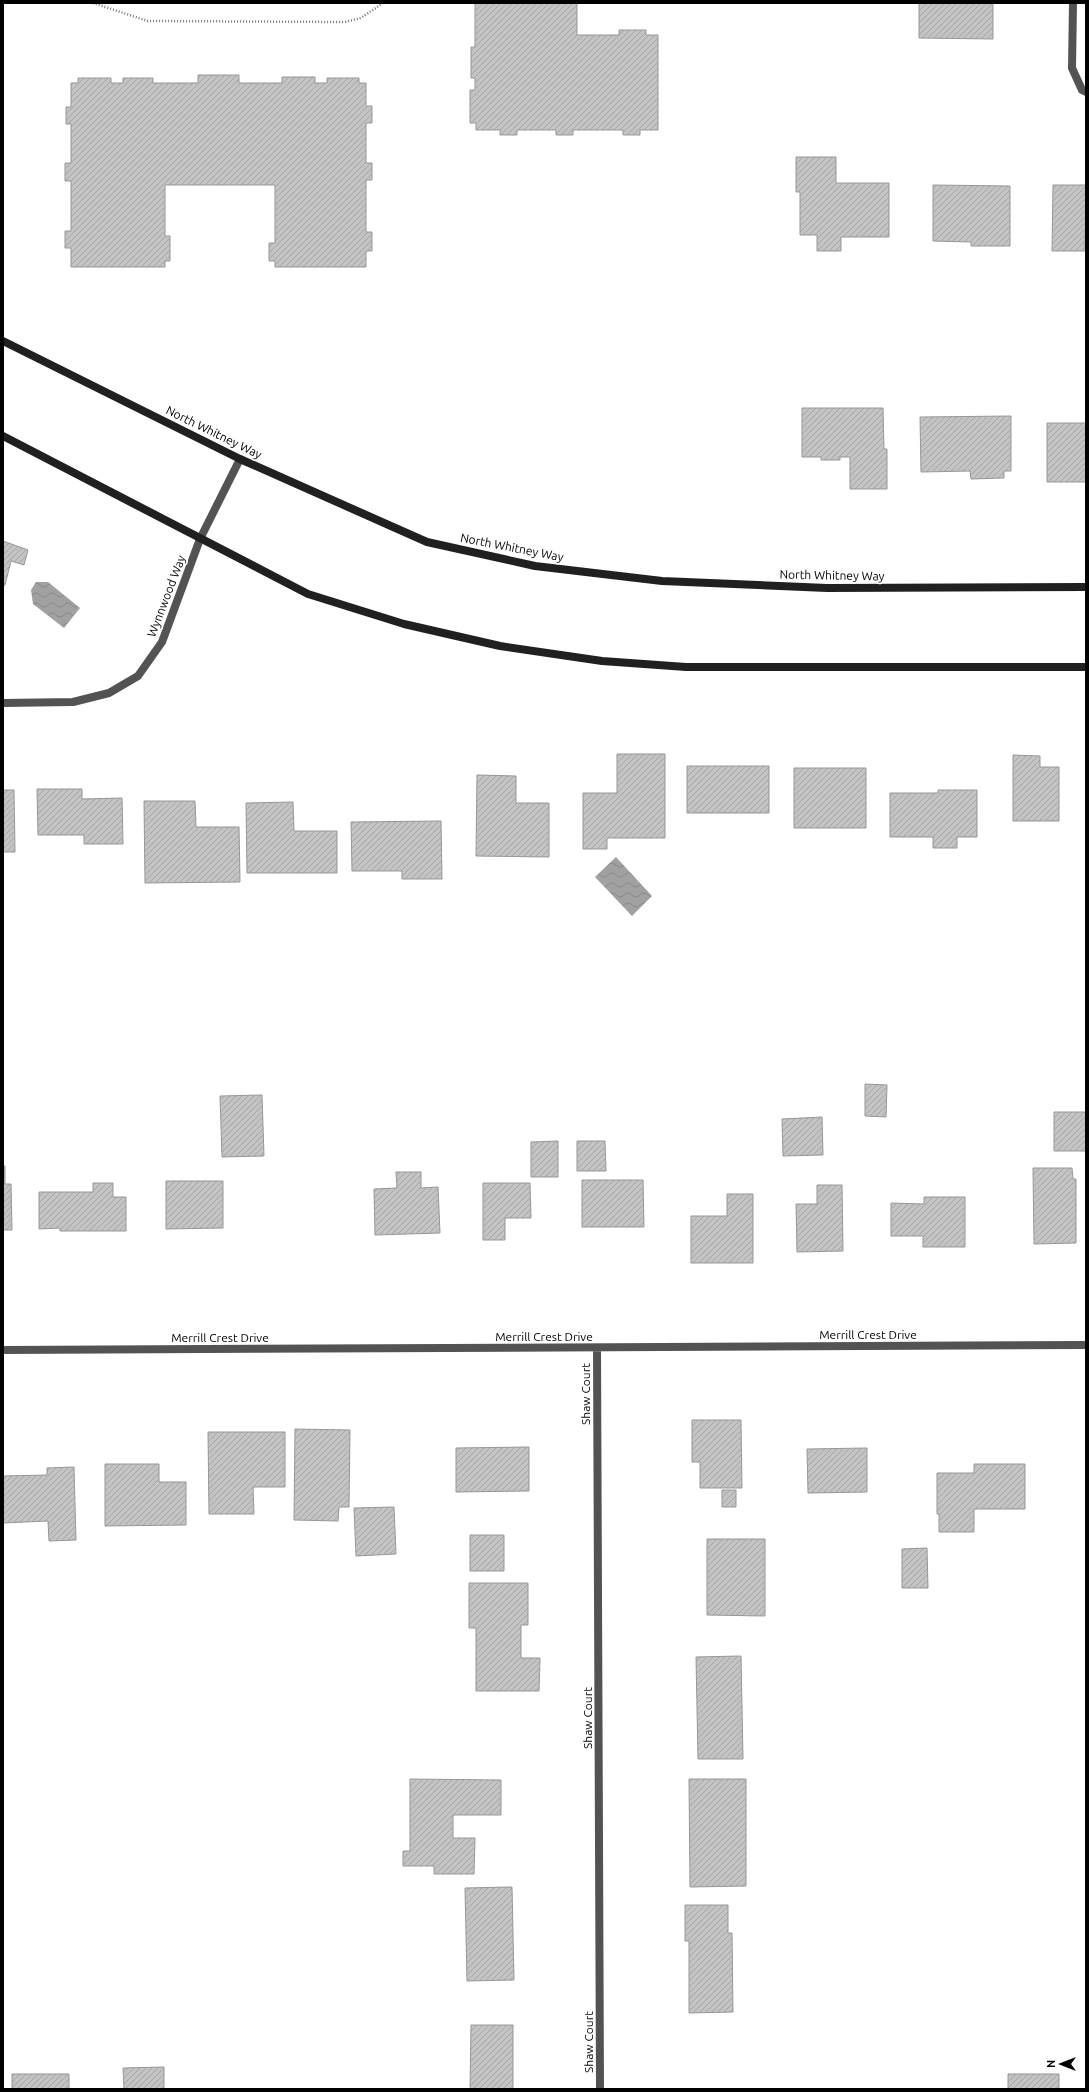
<svg xmlns="http://www.w3.org/2000/svg" width="1089" height="2092" viewBox="0 0 1089 2092" font-family="Ubuntu,sans-serif">
<style>
.water{fill:url(#water-waves)}
.building{fill:url(#building-hatch);stroke:#979797}
.lines{fill:none;stroke-linecap:round;stroke-linejoin:round}
.path{stroke:#757575;stroke-width:2.5;stroke-dasharray:1 2;stroke-linecap:butt}
.minor{stroke:#535353;stroke-width:8}
.secondary{stroke:#202020;stroke-width:8}
.labels{text-anchor:middle;dominant-baseline:central;stroke-width:3.5;stroke-linejoin:round;paint-order:stroke}
.street-label{font-size:12px;fill:#000;stroke:#fff}
</style>
<defs>
<pattern id="water-waves" width="16" height="10" patternUnits="userSpaceOnUse"><rect width="16" height="10" fill="#a1a1a1"/><path d="M0 5q4-4 8 0t8 0" fill="none" stroke="#898989"/></pattern>
<pattern id="building-hatch" width="6" height="6" patternUnits="userSpaceOnUse"><rect width="6" height="6" fill="#c3c3c3"/><path d="M-1 1l2-2M0 6l6-6M5 7l2-2" fill="none" stroke="#a6a6a6"/></pattern>
</defs>
<rect width="100%" height="100%" fill="#fff"/>
<!-- water -->
<path class="water" d="M36,582H48L80,608L64,628L33,604L31,590Z
M616,857L652,896L632,916L595,877Z"/>
<!-- building -->
<path class="building" d="M475,3H577V35H619V30H646V35H658V130H640V135H623V130H573V135H556V130H517V135H500V130H476V123H470V90H475V78H471V47H475Z
M919,3H993V39L919,38Z
M198,75H239V83H282V77H315V83H327V78H359V83H366V106H372V123H366V163H372V180H366V232H372V251H366V267H275V261H269V243H275V185H165V236H170V261H165V267H71V248H65V231H71V181H65V163H71V124H66V107H71V83H78V78H111V83H123V78H153V83H198Z
M796,157H836V183H889V237H841V251H817V235H800V192H796Z
M933,185L1010,186V246H971V242L933,241Z
M1053,185H1086L1085,251H1052Z
M802,408H883L884,449H887V489H850V457H840V460H821V457H802Z
M1011,416V471H1004V478L971,479L970,471L921,472L920,417Z
M1047,423H1086V482H1047Z
M3,541L28,550L24,565L11,561L5,585H3Z
M617,754H665V838H607V849H583V793H617Z
M1013,755L1040,756V767H1059V821H1013Z
M687,766H769V813H687Z
M794,768H866V828H794Z
M477,775L516,776V803H549V857L476,856Z
M37,789H82V799L122,798L123,844H84V835H38Z
M3,790H14L15,852H3Z
M938,790H977V837H957V848H933V837H890V793H938Z
M144,801H195L196,827H239L240,882L145,883Z
M293,802L294,831H337V873H247L246,803Z
M441,821L442,879H402V871H352L351,822Z
M865,1084L887,1085L886,1117L865,1116Z
M262,1095L264,1156L222,1157L220,1096Z
M1054,1112H1086V1151H1054Z
M822,1117L823,1155L783,1156L782,1119Z
M558,1141V1177H531V1142Z
M577,1141H605L606,1171H577Z
M3,1166H5V1184H11L12,1230H3Z
M1033,1168H1072L1073,1179H1076V1243L1034,1244Z
M396,1172H421V1188L438,1187L440,1233L375,1235L374,1189L397,1188Z
M582,1180H643L644,1227H582Z
M166,1181H223V1228L166,1229Z
M93,1183H113V1197H126V1231H60V1228L39,1229V1192H93Z
M483,1183H530L531,1218H505V1240H483Z
M817,1185H842L843,1251L797,1252L796,1204H817Z
M727,1194H753V1263H691V1216H727Z
M924,1197H965V1247H923V1236H891V1203L924,1204Z
M692,1420H741L742,1488H700V1462H692Z
M295,1429L350,1430L349,1507H339L338,1521L294,1520Z
M208,1432H285V1487H253L254,1514H209Z
M529,1447V1491L456,1492V1448Z
M867,1448V1492L808,1493L807,1449Z
M105,1464H159V1482H186V1525L105,1526Z
M974,1464H1025V1509H974V1532H939V1514H937V1473H974Z
M74,1467L76,1540L49,1541L48,1521L3,1523V1476L47,1475V1468Z
M722,1490H736V1507H722Z
M394,1507L396,1554L356,1556L354,1508Z
M470,1535H504V1571H470Z
M707,1539H765V1616L707,1615Z
M927,1548L928,1588H902V1549Z
M469,1583H528V1625H521V1658H540L539,1691H476V1628H469Z
M741,1656L743,1759H698L696,1657Z
M410,1779L501,1780V1815H453V1838H475L474,1874H434V1866H403V1851H410Z
M689,1779H746V1886L690,1887Z
M512,1887L514,1980L467,1981L465,1888Z
M685,1905H728V1933H732L733,2012L689,2013V1941H685Z
M471,2025H513V2089H470Z
M164,2067V2089H124L123,2068Z
M12,2074H69V2089H12Z
M1008,2074H1059V2089H1008Z"/>
<g class="lines">
<!-- path -->
<path class="path" d="M93,3L148,21L345,22L361,18L383,3"/>
<!-- minor -->
<path class="minor" d="M1073,3L1072,68L1082,90L1086,92
M3,703L73,702L109,693L138,676L162,642L200,539L240,459
M597,1348L600,2089
M3,1350L1086,1345"/>
<!-- secondary -->
<path class="secondary" d="M3,341L240,459L427,542L535,566L662,581L827,588L1086,587
M3,436L308,594L404,624L500,646L602,661L686,667H1086"/>
</g>
<g class="labels">
<!-- street labels -->
<g class="street-label">
<text transform="translate(214 432) rotate(26)">North Whitney Way</text>
<text transform="translate(512 547) rotate(11)">North Whitney Way</text>
<text transform="translate(832 575) rotate(1)">North Whitney Way</text>
<text transform="translate(166 596) rotate(-69)">Wynnwood Way</text>
<text x="868" y="1334">Merrill Crest Drive</text>
<text x="544" y="1336">Merrill Crest Drive</text>
<text x="220" y="1337">Merrill Crest Drive</text>
<text transform="translate(585 1394) rotate(-90)">Shaw Court</text>
<text transform="translate(587 1718) rotate(-90)">Shaw Court</text>
<text transform="translate(588 2042) rotate(-90)">Shaw Court</text>
</g>
</g>
<!-- border -->
<rect width="1089" height="2092" fill="none" stroke="#000000" stroke-width="8"/>
<!-- north arrow -->
<g transform="translate(1061 2064) rotate(270)" stroke="#ffffff" stroke-width="3" paint-order="stroke">
<path d="M0-3L7 15L0 10L-7 15Z" fill="#000000"/>
<text y="-6" font-size="11" font-weight="bold" text-anchor="middle" fill="#000000">N</text>
</g>
</svg>
